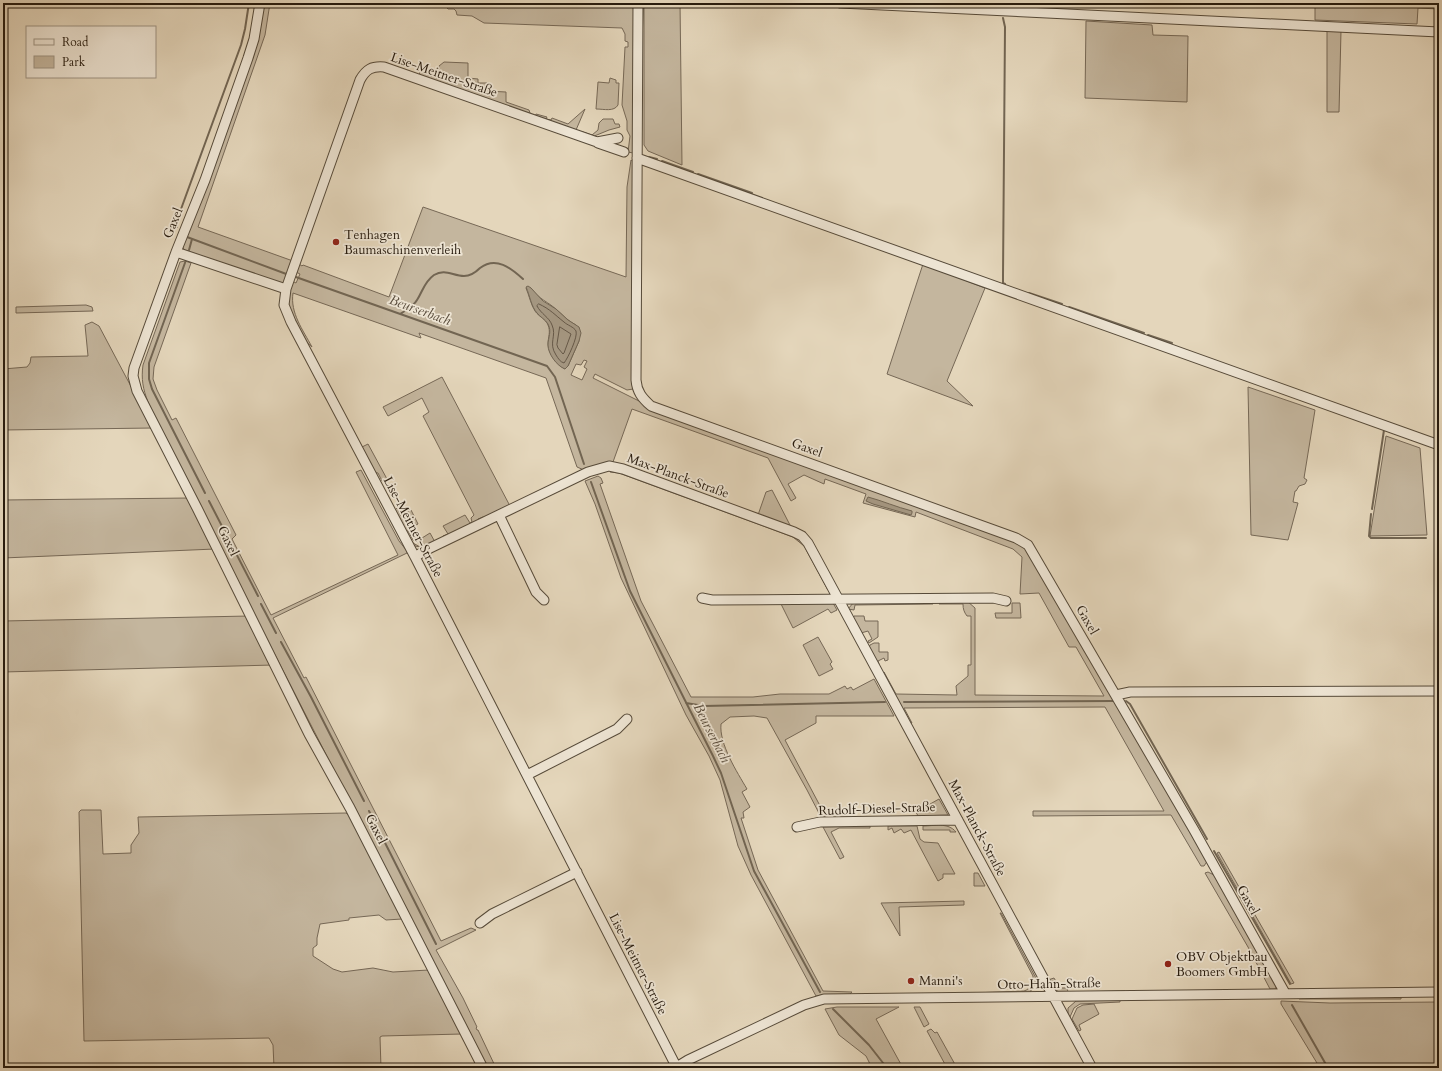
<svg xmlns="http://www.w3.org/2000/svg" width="1442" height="1071" viewBox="0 0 1442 1071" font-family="Cardo,serif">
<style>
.green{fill:#c4b69e;stroke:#766856;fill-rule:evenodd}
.water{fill:#a49680;stroke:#726552}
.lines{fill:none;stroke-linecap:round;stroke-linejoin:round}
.shore{stroke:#665847;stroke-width:1}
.stream{stroke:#726552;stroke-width:2}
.minor-casing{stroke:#564a39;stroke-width:11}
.minor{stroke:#ede4d3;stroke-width:9}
.poi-dot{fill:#8f2418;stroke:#ede4d3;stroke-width:1.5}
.labels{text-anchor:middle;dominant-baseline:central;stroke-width:3.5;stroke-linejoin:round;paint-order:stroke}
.street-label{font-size:13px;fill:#271b0e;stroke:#ede4d3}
.poi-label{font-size:13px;fill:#271b0e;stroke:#ede4d3;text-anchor:start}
.water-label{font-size:14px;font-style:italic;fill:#594c3c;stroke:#ede4d3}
</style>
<rect width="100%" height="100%" fill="#e4d6bb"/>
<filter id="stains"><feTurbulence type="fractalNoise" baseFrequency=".005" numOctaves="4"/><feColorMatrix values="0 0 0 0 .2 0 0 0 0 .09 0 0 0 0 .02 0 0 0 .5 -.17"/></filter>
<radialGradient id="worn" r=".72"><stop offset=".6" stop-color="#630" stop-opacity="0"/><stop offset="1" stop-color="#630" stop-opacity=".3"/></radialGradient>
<!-- green -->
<path class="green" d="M263,3H270L265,35L198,227L293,261L284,284L185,251L181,244Z
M427,3H636L633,153L628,152L630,136L627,130V121L622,105L625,47H628V42L625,41V34L622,28L484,23L472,16L457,15L456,11L454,9H448L444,5Z
M646,3H680L682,165L648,151L644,145V6Z
M1315,3H1439V9L1418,8L1417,24L1315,20Z
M1086,21L1152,25L1153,35L1188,36L1187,102L1085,98Z
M1327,30L1341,31L1339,112H1327Z
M444,62L468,63V78L478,79V83H487V91L506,92V102L529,110L530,113L529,114L419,75L420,72L437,78L439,66Z
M610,78L616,80V83H619L618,105C614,112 604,109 596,109L598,82L609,83Z
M585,109L576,130L535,116L536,114L547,117L546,119L551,120L552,118L568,124Z
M603,119H613L615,124H619L620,127L609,130L592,137L582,133L583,132L592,135L598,130L599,123Z
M631,160L634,162L633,389L627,390L595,374L593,378L649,406L1022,542L1208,860L1204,866H1201L1171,815L1033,816V811H1164L1105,707L904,708L912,723H910L883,675L884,672L896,694L957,695L956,686L968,676V665H971V616H967C964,612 963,609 963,604H939L942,601H967L975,608V695L1104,696L1076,647H1069L1039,593L1020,594L1022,557L1013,549L916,512L915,517L863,503L866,494L825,479L824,484L804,475L788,484L796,498L791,501L768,458L632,409L613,462L611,463L584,470L577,467L546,378L419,333L421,338L293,293C290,313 303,330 312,347L302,338L290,313L288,300L292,281L296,283L300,274L296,272L299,264L302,266L303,265L389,297L423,207L626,277L627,187ZM526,288H531C538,299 549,302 558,311C564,316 568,321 576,325L579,341L568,366L565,369C557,365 548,353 548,344C548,337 551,332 548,325C546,319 539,317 535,311C531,305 529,295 526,288ZM584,360L587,361L584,367L587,369L582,380L571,375L576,364L581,365Z
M185,261L191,263L154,367L153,379L157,390L172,420L176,418L236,535L232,539L271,615L398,555L356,472L361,470L399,541L407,551V553L273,618L304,678L306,677L441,941L471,928L476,930L436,950L463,998L477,1027L476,1028L477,1030H478L496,1068H487L196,501L148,402C143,389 141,379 143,365L180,262Z
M923,264L985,288L947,381L973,406L887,374Z
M86,305L92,307L93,311L16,313V307Z
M92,322L99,326L153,428L3,430V369L27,367L30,363L31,357L88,356L85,325Z
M442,377L510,506L485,518L483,517L478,519L480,521L445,537L443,536L448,534L443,526L465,515L470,523L472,522L471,518L474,515L423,416L429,412L422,398L388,416L383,407Z
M1248,387L1315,410L1304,478L1307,480L1305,484L1299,486L1296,491H1295L1293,502L1298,503L1288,540L1251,535Z
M1386,436L1420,448L1427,535L1370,536Z
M368,444L387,479L382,481L378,473L373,472L362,447Z
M612,470L793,535L803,542L828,590L804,546L793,537L619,473L610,472Z
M598,476L601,478L603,483L600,484L641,601L691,697H753L780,694H829L845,686L847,689L851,687L853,690L874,679L894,716H816V723L785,740L826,817H821L807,790L767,718L754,716L730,717L721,724C719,744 737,772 747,789L742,792L750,807L743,812L744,818H741L758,870L823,991L852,992L849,995L822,996V995L816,996L751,875L738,846L720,780L709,756L686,715L621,578L595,504L585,481Z
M772,490L791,527L758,515L766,492Z
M189,498L215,549L3,558V500Z
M397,508L401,516L411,510L418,524L414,526L420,537L422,538L430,533L435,542L423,547L421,544L413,540L408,531H406L413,543L420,547L415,546L411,543L395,510Z
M931,601L933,604L855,605L854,610L848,609L854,602Z
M783,603H833L837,610L831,613L828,609L793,628L781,604Z
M1012,603H1020L1021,618H996L995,613H1012Z
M249,616L274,665L3,672V621Z
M854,616H864L865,621H878V637L869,643L868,641L872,639L868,631L861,633L853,619Z
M818,637L832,662L830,664L833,669L819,676L803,645Z
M874,643H879V652H888V660L885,661L884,658L878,661L879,664L877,663L869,648L870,645Z
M939,799L948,815L918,816L916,812Z
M81,810H101L103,854L131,853V845L139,833L138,817L346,813L350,816L402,919L386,920L379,915L349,918V920L320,924L317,938V945L313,948V956L333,969L342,972L373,968L393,972L429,970L462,1034L382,1036L380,1037L381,1068H274L273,1045L269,1038L84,1041L79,812Z
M870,826V828H839L831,832L844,857L840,859L823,827Z
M888,826H917L920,839L924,842L938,843L955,874H943V878L938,881L911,830L904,833L901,829L894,833L892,828L888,830Z
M923,826C934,826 948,822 956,832H950V830H923Z
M1219,852L1294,983L1291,984L1217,853Z
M1208,872L1214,875L1218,881L1277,986L1275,989H1270L1248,947L1205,873Z
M974,873H978L985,886H974Z
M964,901V905L899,907L900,936L881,903Z
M1000,913H1001L1037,980L1029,994L973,993L1024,991C1031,989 1033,982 1033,976Z
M1054,978L1060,988H1067L1068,992L1125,991V992L1061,993L1054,989L1048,980Z
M1401,996V999H1299V997Z
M1120,1000V1002L1080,1004L1074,1008L1070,1017L1068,1015V1008L1076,1001Z
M1281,1001L1330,1003L1439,1002V1068H1320L1281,1004Z
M1094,1004L1099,1014L1079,1025L1081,1030L1079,1031L1072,1019L1077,1008L1083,1005Z
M837,1007H899L876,1019L903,1068H872L866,1056L839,1035L825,1009Z
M914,1007H920L929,1024L924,1027Z
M931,1029L935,1033L937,1032L957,1068H947L927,1031Z"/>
<!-- water -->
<path class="water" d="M528,286L531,288L543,301L556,309L568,320L579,327L581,333L579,341L568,366L565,369C557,366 548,354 548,345C548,337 552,332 548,324C545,319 540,317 537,313C531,306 530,296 526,287Z
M868,497C883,501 896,507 912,511V513L911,515L873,504L866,501Z"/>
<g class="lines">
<!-- shore -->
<path class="shore" d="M539,304C550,309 555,315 564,322C567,325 574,327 576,331C578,337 568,358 564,363C560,362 558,358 556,355C548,343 557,336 552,325C549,317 541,314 537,306Z
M560,327L571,334L564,353L563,354L558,348L557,345Z"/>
<!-- stream -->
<path class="stream" d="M789,3L811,4
M819,5L838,6
M1003,18L1005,27L1003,276V283L1005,284
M642,28L643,5
M649,157L657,159
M662,161L693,172
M698,174L752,193
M177,227V220L241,45L245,29L249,3
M187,237L289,275
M189,250L192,239
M186,260L149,363V379L152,389L205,493
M293,276L547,366L555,377L584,464
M1029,293L1062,304
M1069,307L1144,333
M400,314C406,310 413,307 417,300C423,291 424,282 434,275C445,268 453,276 464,276C470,276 476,272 480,268C496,256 511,268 523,279
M1148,335L1172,343
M591,482L630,591L713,756L721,773L754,871L820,992
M209,501L258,596
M1372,509L1384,430
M1371,514L1369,536L1371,538H1426
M261,604L276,633
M281,642L311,697L364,801
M1126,701L1130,704L1207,839
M904,702L1113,701
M686,703L704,706L885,702
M369,811L436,944
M1214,851L1290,984
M1292,1005L1328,1068
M833,1009L869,1045L887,1068"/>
<defs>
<path id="minor" d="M260,3L254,39L248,58L205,180L176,252L134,368L133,376L137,391L197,508L309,734L350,808L483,1068
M638,3L636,380C637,392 642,398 651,406L1016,538L1028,545L1194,830L1285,993
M840,3L1439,32
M618,138L597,142L384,67C372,66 366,69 360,80L286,289L284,305L291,322L415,557L677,1068
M598,143L624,152
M637,158L1439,445
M176,252L286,289
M499,515L536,592L544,600
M415,557L424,551L588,472L609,466L623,469L794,532L802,536L808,543L1092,1068
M702,598L712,600L993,598L1006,601
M1116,695L1130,692L1439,691
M527,775L617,729L627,719
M797,827L820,822L958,820
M480,923L492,914L577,872
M675,1068L688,1060L804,1005L824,999L1439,992"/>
</defs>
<!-- minor casing -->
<use href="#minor" class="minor-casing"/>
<!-- minor -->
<use href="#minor" class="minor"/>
</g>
<!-- markers -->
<g class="poi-dot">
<circle cx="336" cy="242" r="4"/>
<circle cx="1168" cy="964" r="4"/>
<circle cx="911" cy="981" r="4"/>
</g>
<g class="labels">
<!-- street labels -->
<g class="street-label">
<text transform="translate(444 75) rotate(19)">Lise-Meitner-Straße</text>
<text transform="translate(173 223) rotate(-68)">Gaxel</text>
<text transform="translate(807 448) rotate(20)">Gaxel</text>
<text transform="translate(678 476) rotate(20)">Max-Planck-Straße</text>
<text transform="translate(413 527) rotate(62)">Lise-Meitner-Straße</text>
<text transform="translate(228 541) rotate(64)">Gaxel</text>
<text transform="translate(1087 620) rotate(60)">Gaxel</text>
<text transform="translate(877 809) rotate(-2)">Rudolf-Diesel-Straße</text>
<text transform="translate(977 828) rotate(62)">Max-Planck-Straße</text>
<text transform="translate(376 829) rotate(63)">Gaxel</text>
<text transform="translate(1248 900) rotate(61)">Gaxel</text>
<text transform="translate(638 964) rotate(63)">Lise-Meitner-Straße</text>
<text transform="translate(1049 984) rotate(-1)">Otto-Hahn-Straße</text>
</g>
<!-- poi labels -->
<g class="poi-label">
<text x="344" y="235">Tenhagen<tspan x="344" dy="15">Baumaschinenverleih</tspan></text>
<text x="1176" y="957">OBV Objektbau<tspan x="1176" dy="15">Boomers GmbH</tspan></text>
<text x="919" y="981">Manni's</text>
</g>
<!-- water labels -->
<g class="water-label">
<text transform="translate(420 310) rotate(20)">Beurserbach</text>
<text transform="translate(712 733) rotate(63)">Beurserbach</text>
</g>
</g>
<!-- margin -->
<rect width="1442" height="1071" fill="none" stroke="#e4d6bb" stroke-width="16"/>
<rect x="4" y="4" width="1434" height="1063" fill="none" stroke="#271b0e" stroke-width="2"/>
<rect x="8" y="8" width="1426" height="1055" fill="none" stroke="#271b0e"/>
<!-- legend -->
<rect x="26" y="26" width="130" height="52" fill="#ede4d3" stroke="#9e9484"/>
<rect x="34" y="39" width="20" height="6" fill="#ede4d3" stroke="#9e9484"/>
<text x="62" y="46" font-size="12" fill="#271b0e">Road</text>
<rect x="34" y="56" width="20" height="12" fill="#c4b69e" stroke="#9e9484"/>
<text x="62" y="66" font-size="12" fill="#271b0e">Park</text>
<rect width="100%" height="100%" filter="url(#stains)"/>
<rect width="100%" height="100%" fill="url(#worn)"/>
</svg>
